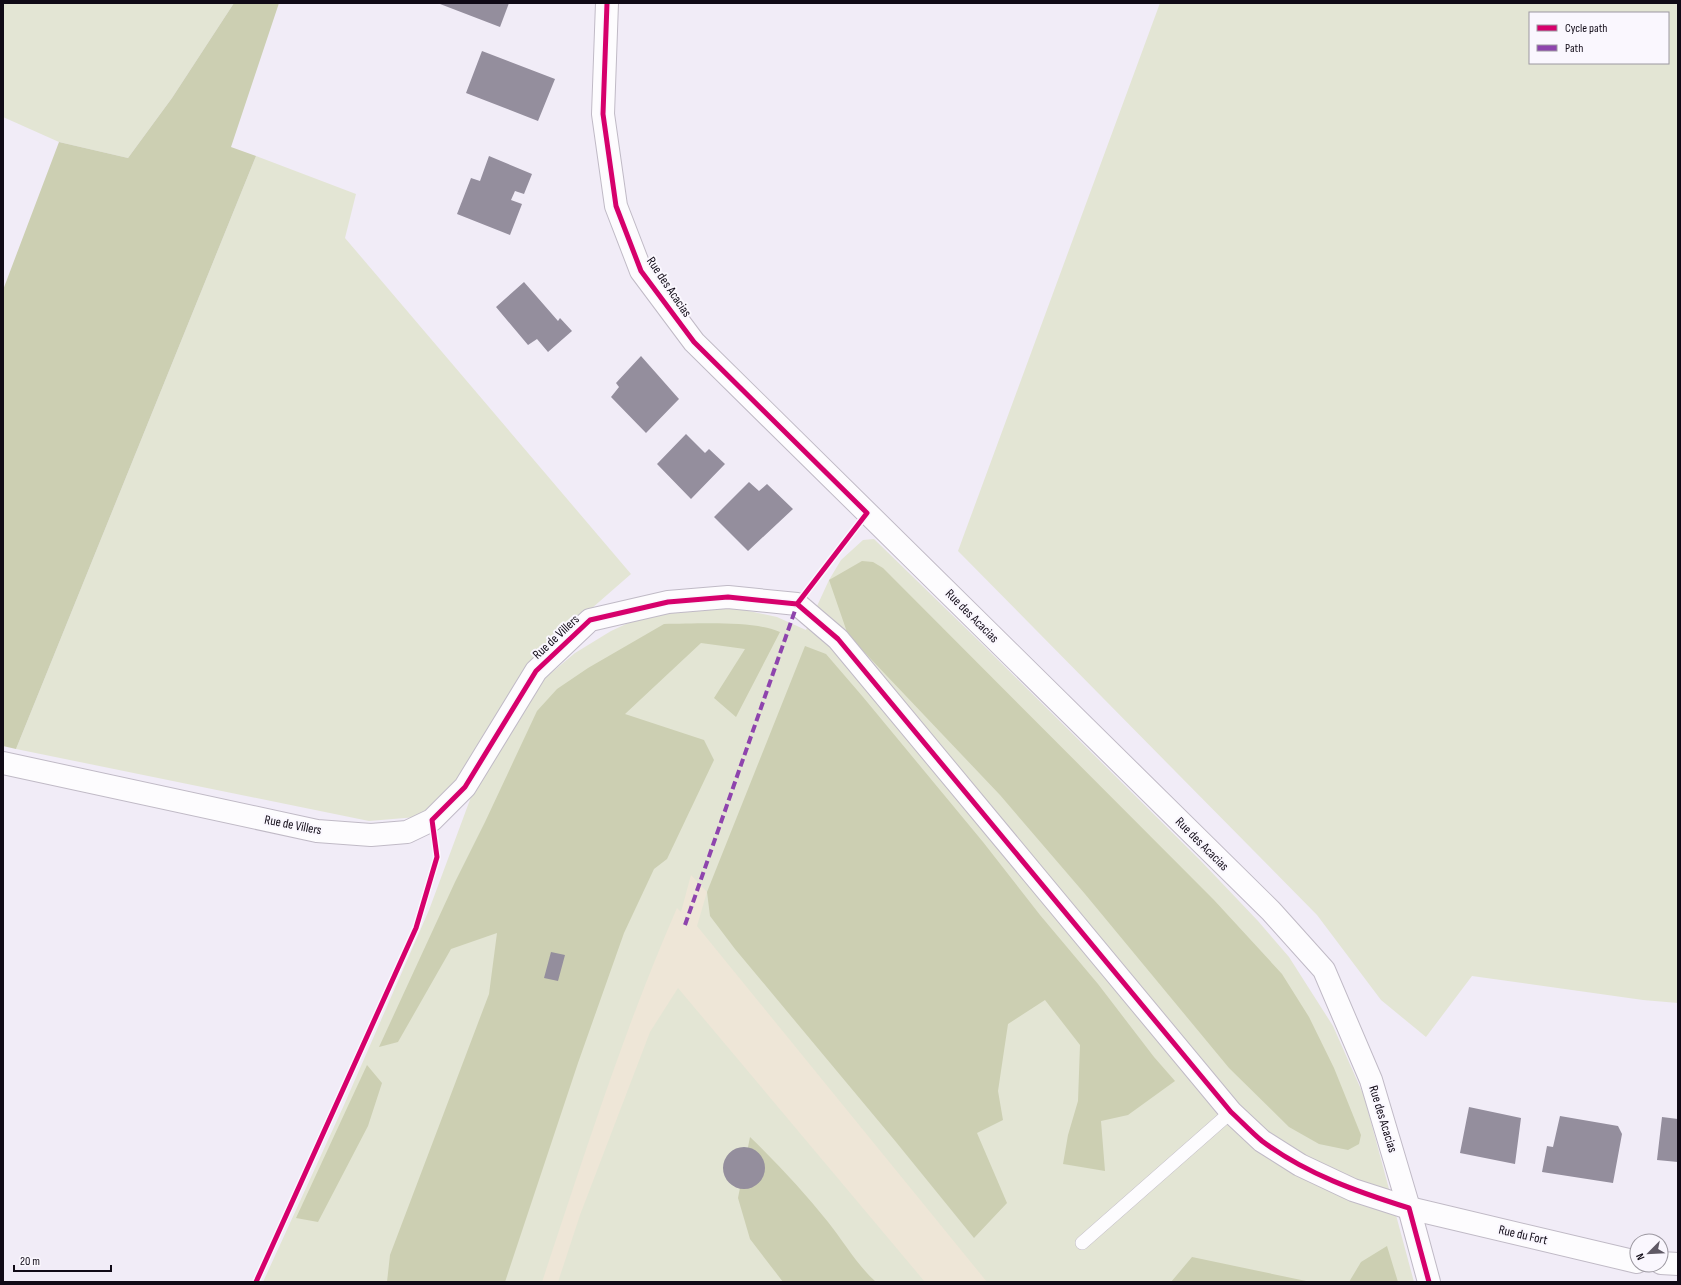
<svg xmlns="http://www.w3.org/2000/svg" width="1681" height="1285" viewBox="0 0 1681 1285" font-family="'Sofia Sans Condensed',sans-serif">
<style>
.green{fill:#e3e5d4;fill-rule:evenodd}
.forest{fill:#cccfb2}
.sand{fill:#eee6d7}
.building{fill:#948e9d}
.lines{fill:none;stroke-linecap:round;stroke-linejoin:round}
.lane-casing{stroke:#c0bac6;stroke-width:14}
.street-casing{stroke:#c0bac6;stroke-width:24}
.secondary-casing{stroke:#c0bac6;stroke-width:24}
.lane{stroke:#fdfcfe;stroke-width:13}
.street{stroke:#fdfcfe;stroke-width:22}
.secondary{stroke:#fdfcfe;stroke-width:22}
.quiet{stroke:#8e44ad;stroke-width:4;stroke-dasharray:8 4;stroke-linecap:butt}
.cycleway-casing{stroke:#faf7fe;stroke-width:8}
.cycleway{stroke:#d6006c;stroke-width:5}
.labels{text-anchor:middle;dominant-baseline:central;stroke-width:4;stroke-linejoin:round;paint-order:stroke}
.street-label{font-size:13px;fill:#100a16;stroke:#faf7fe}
</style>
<rect width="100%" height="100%" fill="#f1ecf7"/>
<!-- green -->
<path class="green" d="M3,3H234L172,98L128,158L59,142L3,117Z
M1160,3H1678V1003L1643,1000L1472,976L1426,1037L1381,1000L1317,915L958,551ZM1530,13H1668V63H1530Z
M256,156L356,194L345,238L631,574L544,650L516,682L490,732L459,780L438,804L417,817L369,821L16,749Z
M874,539L981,643L1200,860L1258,921L1289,957L1333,1026L1364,1096L1414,1282H263L344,1105L429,910L471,797L528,697L544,679L575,653L611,631L639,618L699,606L744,610L777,617L806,630L829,580L841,560L863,540Z"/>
<!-- forest -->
<path class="forest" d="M234,3H279L231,147L256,156L16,749L3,746V290L59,142L128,158L172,98Z
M862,561L873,562L883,568L1214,900L1282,974L1309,1017L1334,1068L1361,1135L1359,1144L1348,1150L1319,1144L1289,1127L1229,1068L1085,894L1000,795L848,635L829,580Z
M664,624C695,624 754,620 780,632L736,717L714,698L745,649L701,643L625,714L704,740L714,760L667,859L654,869L624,933L578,1063L505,1282H387L390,1255L489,994L497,933L451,949L398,1042L379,1047L455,882L485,822L537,711L557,689L588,668Z
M805,646L826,654L863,697L983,842L1040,915L1098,984L1154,1057L1175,1081L1128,1115L1101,1121L1105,1171L1063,1164L1068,1135L1078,1101L1080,1045L1045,1000L1008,1024L998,1091L1003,1120L977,1133L1007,1203L974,1238L896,1142L735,949L710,916L707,892Z
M367,1065L382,1083L368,1126L318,1222L296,1218Z
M750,1137C778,1164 804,1192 828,1222C844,1242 857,1265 876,1282H783L750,1239L738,1198Z
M1387,1246L1398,1282H1349L1361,1262Z
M1192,1257L1311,1282H1171Z"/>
<!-- sand -->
<path class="sand" d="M691,875L707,892L697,926L987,1282H925L678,988L650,1032L580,1215L558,1282H542C584,1156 624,1029 677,908L681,912Z"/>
<!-- building -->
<path class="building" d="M441,3H509L500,27L440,4Z
M482,51L555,79L538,121L466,93Z
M489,156L532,174L524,194L515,191L511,200L522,204L510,235L457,214L471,178L480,181Z
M524,282L558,321L560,318L572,331L548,352L537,339L528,345L496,307Z
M641,356L679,399L646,433L611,397L619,387L616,383Z
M686,434L705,453L709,449L725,464L691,499L657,464Z
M749,482L759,491L767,484L793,509L748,551L714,517Z
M551,952L565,955L558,981L544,978Z
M1469,1107L1521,1118L1515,1164L1460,1153Z
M1560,1116L1618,1126L1622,1134L1613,1183L1542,1172L1547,1146L1553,1147Z
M1662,1117L1678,1119V1162L1657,1160Z
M723 1168a21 21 0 1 1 42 0a21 21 0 1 1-42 0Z"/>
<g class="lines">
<defs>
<path id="lane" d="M1082,1243L1231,1112"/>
<path id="street" d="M3,763L317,831L371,835L407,832L432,820L465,787L536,671L590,620L668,602L728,597L797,604L838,639L1231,1112L1262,1141L1300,1165L1353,1190L1409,1208L1637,1262
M1661,1263L1678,1264"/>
<path id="secondary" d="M607,3L603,114L616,206L641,271L694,342L1271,911L1324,970L1371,1080L1409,1208L1429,1282"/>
</defs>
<!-- lane casing -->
<use href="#lane" class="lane-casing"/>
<!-- street casing -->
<use href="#street" class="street-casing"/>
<!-- secondary casing -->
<use href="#secondary" class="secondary-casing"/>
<!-- lane -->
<use href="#lane" class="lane"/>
<!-- street -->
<use href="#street" class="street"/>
<!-- secondary -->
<use href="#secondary" class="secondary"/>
<!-- quiet -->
<path class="quiet" d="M685,925L798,602"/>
<defs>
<path id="cycleway" d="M607,3L603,114L616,206L641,271L694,342L867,513L797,604
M797,604L838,639L1231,1112C1241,1121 1251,1132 1262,1141C1306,1174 1358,1192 1409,1208L1429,1282
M256,1282L416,928L437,857L432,820L465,787L536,671L590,620L668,602L728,597L797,604"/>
</defs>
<!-- cycleway casing -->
<use href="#cycleway" class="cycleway-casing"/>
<!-- cycleway -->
<use href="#cycleway" class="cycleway"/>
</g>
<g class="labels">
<!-- street labels -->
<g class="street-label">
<text transform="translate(669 287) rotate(56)">Rue des Acacias</text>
<text transform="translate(972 616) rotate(45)">Rue des Acacias</text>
<text transform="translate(556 637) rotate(-43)">Rue de Villers</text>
<text transform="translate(293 825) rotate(11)">Rue de Villers</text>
<text transform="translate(1202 844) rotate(45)">Rue des Acacias</text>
<text transform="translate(1383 1119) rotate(73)">Rue des Acacias</text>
<text transform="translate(1523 1235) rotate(13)">Rue du Fort</text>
</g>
</g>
<!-- border -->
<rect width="1681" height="1285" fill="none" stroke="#100a16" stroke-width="8"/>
<!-- legend -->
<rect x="1529" y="12" width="140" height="52" fill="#faf7fe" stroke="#9c98a1"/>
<rect x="1537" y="25" width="20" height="6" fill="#d6006c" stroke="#9c98a1"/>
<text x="1565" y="32" font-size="12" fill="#100a16">Cycle path</text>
<rect x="1537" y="45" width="20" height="6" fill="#8e44ad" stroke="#9c98a1"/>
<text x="1565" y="52" font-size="12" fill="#100a16">Path</text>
<!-- north arrow -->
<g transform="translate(1649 1253) rotate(246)"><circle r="19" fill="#faf7fe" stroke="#9c98a1"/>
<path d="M0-3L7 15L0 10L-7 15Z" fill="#5f5965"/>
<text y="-6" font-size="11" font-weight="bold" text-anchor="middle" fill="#100a16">N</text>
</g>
<!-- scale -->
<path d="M14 1265v6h97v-6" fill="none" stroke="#100a16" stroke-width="2"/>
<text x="20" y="1265" font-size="12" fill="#100a16" stroke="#faf7fe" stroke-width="3" paint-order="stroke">20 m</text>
</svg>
